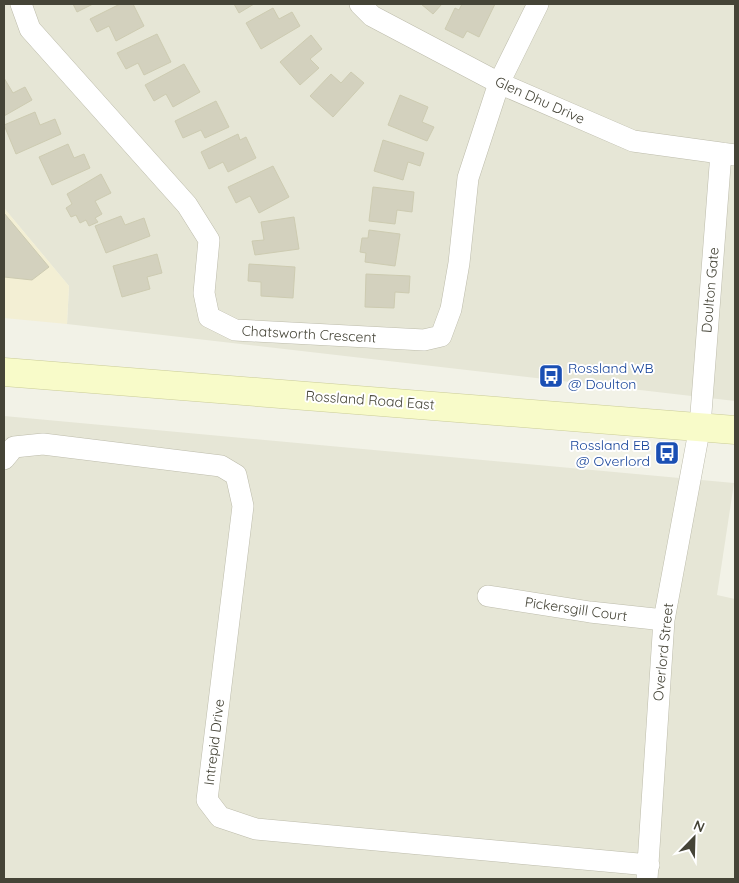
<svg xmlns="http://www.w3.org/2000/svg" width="739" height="883" viewBox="0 0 739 883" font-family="Quicksand,sans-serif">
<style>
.residential{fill:#e6e6d6}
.commercial{fill:#f3efd4}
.building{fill:#d3d1be;stroke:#cdcbb1}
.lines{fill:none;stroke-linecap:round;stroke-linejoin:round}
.minor-casing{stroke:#bdbcab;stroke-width:22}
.secondary-casing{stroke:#cacc98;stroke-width:29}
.minor{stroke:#fff;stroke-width:21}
.secondary{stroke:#f8fbc9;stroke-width:28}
.labels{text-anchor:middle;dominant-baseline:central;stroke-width:4;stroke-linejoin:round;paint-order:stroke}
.street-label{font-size:14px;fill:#454437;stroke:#fff}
.transit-label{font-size:14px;fill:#164399;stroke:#fff;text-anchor:start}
</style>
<rect width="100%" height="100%" fill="#f2f2e7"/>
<!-- residential -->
<path class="residential" d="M4,4H735V401L67,324L69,286L4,208Z
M4,416L734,483L717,595L735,599V879H4Z"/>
<!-- commercial -->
<path class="commercial" d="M4,208L69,286L67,324L4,318Z"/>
<!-- building -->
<path class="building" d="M73,4H93L77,12Z
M120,4H133L144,26L116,41L109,26L97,32L90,19Z
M234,4H254L239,13Z
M421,4H442L433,14Z
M462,4H495L479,37L467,31L463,38L445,29L455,8L459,10Z
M273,8L279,19L292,12L300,26L261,49L246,23Z
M157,34L171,62L144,75L138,63L126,69L117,53Z
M311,35L322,49L310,59L319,68L300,85L280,62Z
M184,64L200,92L173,107L166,94L154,101L145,85Z
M351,72L364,83L333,117L310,96L331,74L341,83Z
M4,78L13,93L25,87L32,100L4,116Z
M400,95L428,107L422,122L434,127L427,141L388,125Z
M216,101L229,127L205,138L201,130L183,138L175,121Z
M35,112L40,125L55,119L61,134L16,154L4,125Z
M238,134L240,140L246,137L256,158L228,172L223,162L209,169L201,152Z
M383,140L424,153L420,166L408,162L403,180L374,171Z
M68,144L74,158L84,154L90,168L52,185L39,157Z
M273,166L289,197L259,213L250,196L236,203L228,187Z
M101,174L111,193L95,201L102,214L95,218L98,222L89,226L86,220L80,223L76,215L71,217L66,208L72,204L67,194Z
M373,187L414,192L412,212L397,210L395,224L369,221Z
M4,213L49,267L32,280L4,277Z
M121,216L125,225L144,218L150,236L106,253L95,226Z
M294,217L299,249L255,255L252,241L264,240L261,222Z
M369,230L400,234L395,266L365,262L366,253L360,252L362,238H368Z
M157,254L162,273L147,277L150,289L122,297L113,266Z
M249,264L295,267L293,298L261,296V282L248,281Z
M366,274L410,276L409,293L395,292L394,308L365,307Z"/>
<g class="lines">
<defs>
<path id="minor" d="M21,4L30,29L187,205L209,240L204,293L209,317L235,330L424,340L441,336L451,309L459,263L468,178L499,83L538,4
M360,4L372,16L499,83L633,141L735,155
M4,459L14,447L43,444L221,466L236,475L243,506L207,800L220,817L256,829L649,865
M488,596L590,612L664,620
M647,879L664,620L700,426L721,153"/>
<path id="secondary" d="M4,372L735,430"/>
</defs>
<!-- minor casing -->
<use href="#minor" class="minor-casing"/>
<!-- secondary casing -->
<use href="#secondary" class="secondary-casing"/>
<!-- minor -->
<use href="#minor" class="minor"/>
<!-- secondary -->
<use href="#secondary" class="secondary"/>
</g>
<!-- icons -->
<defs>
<symbol id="bus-square" viewBox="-11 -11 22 22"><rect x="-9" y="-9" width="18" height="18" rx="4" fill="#1a4fb4" stroke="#fff"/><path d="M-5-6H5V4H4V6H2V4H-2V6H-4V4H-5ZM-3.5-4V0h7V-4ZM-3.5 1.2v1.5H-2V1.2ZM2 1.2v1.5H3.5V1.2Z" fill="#fff"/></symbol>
</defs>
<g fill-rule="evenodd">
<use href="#bus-square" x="537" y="362" width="28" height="28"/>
<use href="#bus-square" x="653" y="439" width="28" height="28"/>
</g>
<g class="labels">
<!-- street labels -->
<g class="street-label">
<text transform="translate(540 100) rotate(24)">Glen Dhu Drive</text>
<text transform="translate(710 290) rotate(-85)">Doulton Gate</text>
<text transform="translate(309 334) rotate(3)">Chatsworth Crescent</text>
<text transform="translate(370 400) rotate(4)">Rossland Road East</text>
<text transform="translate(576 609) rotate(8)">Pickersgill Court</text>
<text transform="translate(663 652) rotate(-84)">Overlord Street</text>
<text transform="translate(214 742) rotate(-83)">Intrepid Drive</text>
</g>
<!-- transit labels -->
<g class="transit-label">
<text x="568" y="368">Rossland WB<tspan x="568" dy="16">@ Doulton</tspan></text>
<text x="650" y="445" text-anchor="end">Rossland EB<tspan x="650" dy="16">@ Overlord</tspan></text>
</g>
</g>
<!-- border -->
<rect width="739" height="883" fill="none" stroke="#454437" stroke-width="10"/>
<!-- north arrow -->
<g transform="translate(694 838) rotate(23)" stroke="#ffffff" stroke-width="4" paint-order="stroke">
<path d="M0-4L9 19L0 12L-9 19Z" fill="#454437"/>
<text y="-8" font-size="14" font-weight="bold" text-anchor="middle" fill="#454437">N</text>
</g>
</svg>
